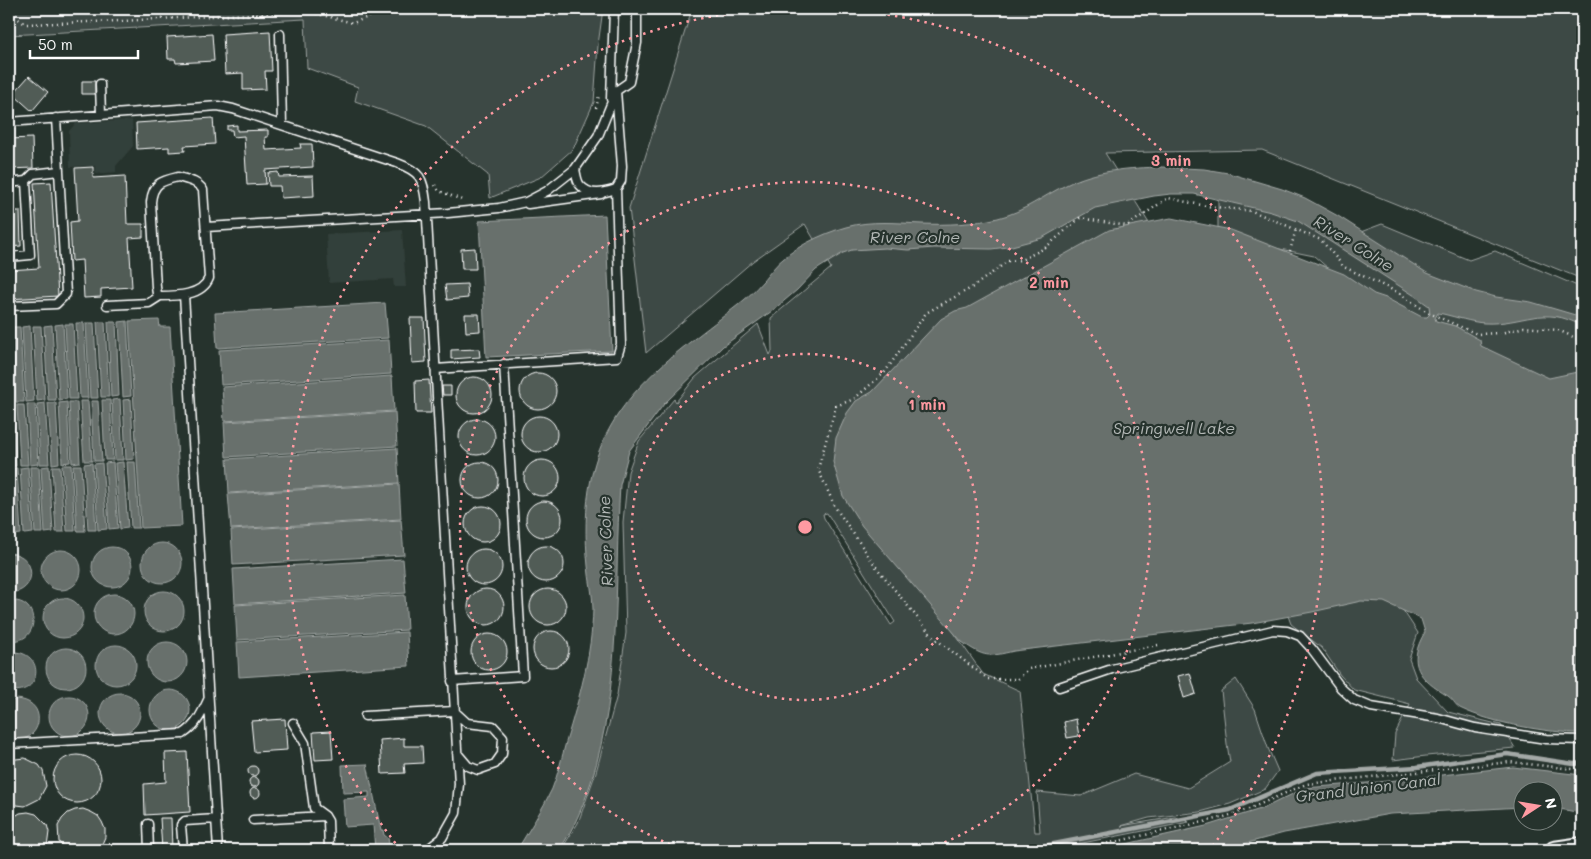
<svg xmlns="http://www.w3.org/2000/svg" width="1591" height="859" viewBox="0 0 1591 859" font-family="Mali,sans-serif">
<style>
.built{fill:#333f3a}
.green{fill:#3e4944;stroke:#9ea4a2;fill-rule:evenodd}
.water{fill:#67706c;stroke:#a4a9a7}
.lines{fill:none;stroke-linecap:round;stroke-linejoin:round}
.stream{stroke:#a4a9a7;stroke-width:4.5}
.building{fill:#515c57;stroke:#fff}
.service-casing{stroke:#fff;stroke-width:11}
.minor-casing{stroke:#fff;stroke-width:20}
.path{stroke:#fff;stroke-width:2.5;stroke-dasharray:1 4;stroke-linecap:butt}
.service{stroke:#26332d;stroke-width:8}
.minor{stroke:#26332d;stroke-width:16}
.ring{fill:none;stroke:#ff9aa2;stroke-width:2.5;stroke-dasharray:2.5 5}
.labels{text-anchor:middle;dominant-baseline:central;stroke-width:4.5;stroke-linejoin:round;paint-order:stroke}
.water-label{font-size:16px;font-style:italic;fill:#b3b8b6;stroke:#26332d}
.centre{fill:#ff9aa2;stroke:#26332d;stroke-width:2.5}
.ring-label{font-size:15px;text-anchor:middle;font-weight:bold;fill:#ff9aa2;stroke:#26332d;stroke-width:4.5;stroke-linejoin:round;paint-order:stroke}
</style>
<rect width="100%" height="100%" fill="#26332d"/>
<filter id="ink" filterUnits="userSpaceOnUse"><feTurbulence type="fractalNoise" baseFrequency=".02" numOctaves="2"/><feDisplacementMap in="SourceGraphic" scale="10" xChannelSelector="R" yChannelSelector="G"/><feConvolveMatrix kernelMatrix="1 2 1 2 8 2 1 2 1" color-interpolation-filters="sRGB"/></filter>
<g filter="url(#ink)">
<!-- built -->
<path class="built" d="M132,120L133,146L116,166V172L96,174L95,166L70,167L69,131L76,123Z
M402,230L406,287H394L393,279L329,283L326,234Z"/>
<!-- green -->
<path class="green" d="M9,9H603L598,45L594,102L573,149L541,177L490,198L488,175L426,126L355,101L358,87L307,68L305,19L9,35Z
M692,9H1582V279L1262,150L1105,153L1157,236L842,473L983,674L1020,691L1035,832H1040L1037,792L1081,796L1134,774L1188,788L1230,762L1227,744L1221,691L1236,679L1255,709L1268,748L1278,771L1265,789L1230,804L1200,812L1149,818L1121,826L1175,817L1189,822L1047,850H561L578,823L596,772L617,695L626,633L623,522L628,472L639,441L674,399L676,402L695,378L758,324L770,355L772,351L771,318L831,268L805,224L753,261L646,353L629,208ZM827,513L895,622L891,625L824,518L823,514Z
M1218,198L1289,211L1342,239L1382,224L1469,260L1495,251L1582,288V374L1560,388L1359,295L1314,256L1236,240L1218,234Z
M1391,592L1418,633L1409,659L1416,678L1448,712L1501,725L1515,748L1426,756L1393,760L1395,734L1410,704L1354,690L1340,675L1322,648L1291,624L1283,602Z"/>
<!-- water -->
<path class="water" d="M1162,167L1204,169L1228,173L1282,189L1305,198L1338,216L1427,273L1476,292L1496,297L1531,302L1582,317V326C1543,304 1523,325 1484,323C1471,322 1456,317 1443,314L1438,313L1435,318L1436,321L1455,326L1480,340L1481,346L1549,378L1582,371V733C1549,733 1491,723 1462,709C1456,707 1454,700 1448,696C1419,679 1406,664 1425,632L1421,619L1384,602L1361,601L1312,612L1252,623L1014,651C988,657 985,658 962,642L862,526L843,496L833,462L836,438L847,413L856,401L872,392L941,319L955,311L967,308L1109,230L1171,218L1231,230L1344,274L1374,294L1386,298L1422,317H1427L1430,314L1429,306L1415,296L1298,221L1271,212L1194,194H1171L1154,196L1095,208L1042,238L1008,247L991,249L934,248L908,250L885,248L852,250L843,253L816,270L797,290L772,311L723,346L664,404L629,451L620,485C614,585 622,685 591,782C583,806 574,829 559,850H517C529,830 542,810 552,789C558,774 562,757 566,742C579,699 592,654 593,609C593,594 589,580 588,566C585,538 585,507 591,479C608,395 676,354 738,305C751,295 762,283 772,270C789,249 821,234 846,227C871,220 897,223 922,224C946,225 974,224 998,218C1026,211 1041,197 1066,185C1096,170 1129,168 1162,167Z
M605,215L612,351L486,357L479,221Z
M385,303L388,338L217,348L215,313Z
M159,320L160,327H170L182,526L141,528L129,321Z
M127,321L131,396L123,397L119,322Z
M97,322H105L109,397H101Z
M108,322H116L119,396L111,397Z
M76,323H84L88,398H80Z
M86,323H94L98,398H90Z
M63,324L67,399L59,400L55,325Z
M65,324H73L77,399H69Z
M52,325L56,400H48L44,326Z
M30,326L34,401L26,402L22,327Z
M33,326H41L45,400L37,401Z
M12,327H20L24,402H16Z
M389,340L391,374L221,385L219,350Z
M392,376L394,411L224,421L222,387Z
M120,399L123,460H115L112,400Z
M131,399L134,459L126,460L123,400Z
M102,400H110L113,460H105Z
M80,401H88L92,461H84Z
M91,401H98L102,461H94Z
M67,402L70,462L62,463L59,403Z
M69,402H77L80,462L72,463Z
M45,403L49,464H40L37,404Z
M48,403H56L59,463L52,464Z
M27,404H35L38,464L30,465Z
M17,405H24L28,465H20Z
M9,406H13L16,466H9Z
M395,412L397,446L226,457L224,422Z
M397,448L399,483L229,493L227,459Z
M113,462L118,528L109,529L105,463Z
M123,462L128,528L120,529L115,463Z
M127,462H135L139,528H131Z
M92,463L96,530H88L84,464Z
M102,463L107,529L98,530L94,464Z
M62,465H71L75,531H67Z
M73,465H81L85,531H77Z
M49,466L53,532L45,533L41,467Z
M52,466H60L64,532H56Z
M28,467L33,533L24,534L20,468Z
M30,467H39L43,533H35Z
M17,468L21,534L13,535L9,469Z
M399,484L401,519L231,529L228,494Z
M401,520L404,555L233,565L231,530Z
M142 563a20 20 0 1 1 40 0a20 20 0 1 1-40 0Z
M92 567a20 20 0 1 1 40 0a20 20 0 1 1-40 0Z
M41 570a20 20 0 1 1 40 0a20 20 0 1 1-40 0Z
M9,553C38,554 38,593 9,593Z
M403,559L406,593L235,604L233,569Z
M144 611a20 20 0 1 1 40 0a20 20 0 1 1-40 0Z
M94 614a20 20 0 1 1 40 0a20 20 0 1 1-40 0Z
M405,595L407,630L237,640L235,605Z
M43 618a20 20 0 1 1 40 0a20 20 0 1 1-40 0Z
M9,601C42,597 40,646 9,640Z
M407,632L409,666L239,677L237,642Z
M147 662a20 20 0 1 1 40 0a20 20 0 1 1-40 0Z
M96 665a20 20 0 1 1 40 0a20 20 0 1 1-40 0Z
M46 668a20 20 0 1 1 40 0a20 20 0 1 1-40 0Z
M13,652C46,652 42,697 9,690V653Z
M150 710a20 20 0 1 1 40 0a20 20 0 1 1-40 0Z
M100 713a20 20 0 1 1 40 0a20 20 0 1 1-40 0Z
M49 716a20 20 0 1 1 40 0a20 20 0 1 1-40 0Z
M16,699C54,701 38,752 9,736V702Z
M367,764L381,830H383L384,835L388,838L390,850H375L373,825L345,827L343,799L369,797V792L343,793L342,765Z
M1513,767L1582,775V813L1554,808V792H1524L1523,807L1390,814L1284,833L1222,850H1099L1206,826L1264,808L1305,788L1379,782Z"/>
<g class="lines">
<!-- stream -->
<path class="stream" d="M1023,850L1230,810L1317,773L1417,767L1507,754L1574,764L1582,763"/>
</g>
<!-- building -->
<path class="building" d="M270,31L272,71H265L266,89L243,90V73L225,74L223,34Z
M212,34L214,61L176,63L175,59H168L167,37Z
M29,76L48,92L32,111L13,94Z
M82,81H95V94H82Z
M213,118L215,144L184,146L185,151L169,152V147L137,149L136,123Z
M237,125V131L268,130V137H265L266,150L301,148L300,144H312L313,167L265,170L266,184L247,185L244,136L233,137L232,130H227V126Z
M32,138L33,168L9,169V139Z
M93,167V178L125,176L127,224H143V237L129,238L132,287L101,289V297L84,298L82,260L72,261L70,222L78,221L75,168Z
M278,172L279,177L313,176L314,196L281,198L280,186H269L268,173Z
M51,182L58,296L9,299V270L39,268L34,183Z
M9,211H20L21,246L9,247Z
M475,248L476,269H462L461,249Z
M467,284L468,298L447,300L445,285Z
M465,314H479L480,331L466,332Z
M410,318H424L426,362L412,363Z
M479,349L480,357L451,359V350Z
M520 391a18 18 0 1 1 36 0a18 18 0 1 1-36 0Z
M456 395a18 18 0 1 1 36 0a18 18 0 1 1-36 0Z
M429,380L431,413H416L415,381Z
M442,386H451V395H443Z
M521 434a18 18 0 1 1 36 0a18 18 0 1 1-36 0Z
M459 437a18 18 0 1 1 36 0a18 18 0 1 1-36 0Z
M524 478a18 18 0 1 1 36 0a18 18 0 1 1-36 0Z
M462 480a18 18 0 1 1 36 0a18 18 0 1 1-36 0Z
M526 519a18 18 0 1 1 36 0a18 18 0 1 1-36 0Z
M465 524a18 18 0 1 1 36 0a18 18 0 1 1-36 0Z
M528 564a18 18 0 1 1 36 0a18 18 0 1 1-36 0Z
M466 567a18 18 0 1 1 36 0a18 18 0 1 1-36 0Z
M468 607a18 18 0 1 1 36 0a18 18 0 1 1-36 0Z
M530 607a18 18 0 1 1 36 0a18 18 0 1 1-36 0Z
M533 649a18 18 0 1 1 36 0a18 18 0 1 1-36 0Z
M471 652a18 18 0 1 1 36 0a18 18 0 1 1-36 0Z
M1190,673L1196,694L1184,698L1178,676Z
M285,719L287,750L254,752L251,721Z
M1076,719L1079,736L1067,738L1064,722Z
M331,731L333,759L315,760L313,732Z
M404,738V746H422L423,763L404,764L405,773L382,774L380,740Z
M187,752L190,812L145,815L144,784L166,782L165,753Z
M53 779a24 24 0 1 1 48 0a24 24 0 1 1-48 0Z
M25,758L39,765L43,771L46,786L39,799L25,806L17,805L9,801V762L16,759Z
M248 771a5 5 0 1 1 10 0a5 5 0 1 1-10 0Z
M249 782a5 5 0 1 1 10 0a5 5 0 1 1-10 0Z
M250 793a5 5 0 1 1 10 0a5 5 0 1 1-10 0Z
M83,809L91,812L98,816L102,822L105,829V837L102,844L98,850H65L59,842L58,826L62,819L68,813L75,810Z
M28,812L36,814L47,825L49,832L47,847L45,850H9V820L20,813Z
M160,818H171L172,850H162Z"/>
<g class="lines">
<defs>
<path id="service" d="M280,34L282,125
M100,84L101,114
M611,99L614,9
M9,122L218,106L233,109L397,163C421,172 423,178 426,202L459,784L456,813L442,838L427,850
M575,169C576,174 577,182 580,185C590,197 604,193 616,189
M178,177C188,180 197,181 203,190L209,278C202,296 176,296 160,296L157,294L156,287L151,202C153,183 161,181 178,177Z
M9,183L26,181
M528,204L601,194
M206,227L448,213L499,208L526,202L547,191L575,169L598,136L616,92
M9,257L30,255L26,181L33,174L59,171
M184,295L218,850
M107,305L149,303L160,296
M9,306L56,304L66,294L56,118
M435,369L617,357L621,344L616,189L621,181L622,166L616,91L629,82L637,43V9
M452,681L523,676L504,364
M1059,687L1112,669L1273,630L1287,631L1300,636L1312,649L1341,688L1354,700L1371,707L1438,718L1475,728L1546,739L1582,740
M365,716L454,711L467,723L493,726L503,737L502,754L495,764L478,770L468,766L457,753
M293,723L305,743L314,808L325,816
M9,744L183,734C196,726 202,713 208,700
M253,820L325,816L328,821L329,850
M148,824L149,850
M183,850L181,825L185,821L216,819"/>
<path id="minor" d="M1554,850L1582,846"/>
</defs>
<!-- service casing -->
<use href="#service" class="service-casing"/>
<!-- minor casing -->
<use href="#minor" class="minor-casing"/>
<!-- path -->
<path class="path" d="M193,9L195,17
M9,17L17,18L25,24L121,21L306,11L353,23L388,9
M596,108L599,96
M435,185L439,191L462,200
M1290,251L1296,229
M1158,645L1029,669L1018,679H988L933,637L877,568L835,507L818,469L836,406L854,399L885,372L926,313L973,287L1008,261L1021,260L1045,248L1080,218L1127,226L1168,198L1206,206L1252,211L1321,240L1344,267L1397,292L1429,313L1477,334L1501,333L1524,327L1558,330L1582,341
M1078,850L1221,818L1249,809L1306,784L1510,762L1582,770"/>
<!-- service -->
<use href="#service" class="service"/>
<!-- minor -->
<use href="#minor" class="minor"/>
</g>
</g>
<!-- distance rings -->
<g class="ring">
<circle cx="805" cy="527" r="173"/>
<path d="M684 850A345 345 0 1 1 926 850"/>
<path d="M400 849A518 518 0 1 1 1210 849"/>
</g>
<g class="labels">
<!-- water labels -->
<g class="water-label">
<text x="915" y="236">River Colne</text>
<text transform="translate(1354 243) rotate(32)">River Colne</text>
<text x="1174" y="427">Springwell Lake</text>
<text transform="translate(605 541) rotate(-92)">River Colne</text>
<text transform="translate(1368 787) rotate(-7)">Grand Union Canal</text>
</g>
</g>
<circle cx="805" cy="527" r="8" class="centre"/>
<g class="ring-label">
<text x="1171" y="166">3 min</text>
<text x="1049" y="288">2 min</text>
<text x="927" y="410">1 min</text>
</g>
<!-- margin -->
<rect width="1591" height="859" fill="none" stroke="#26332d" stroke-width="30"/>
<rect x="15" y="15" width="1561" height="829" fill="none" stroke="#fff" stroke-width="2" filter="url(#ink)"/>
<!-- north arrow -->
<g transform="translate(1538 806) rotate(78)"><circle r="24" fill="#26332d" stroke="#7d8581"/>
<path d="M0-4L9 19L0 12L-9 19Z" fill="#ff9aa2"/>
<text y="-8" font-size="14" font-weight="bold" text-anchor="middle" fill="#ffffff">N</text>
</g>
<!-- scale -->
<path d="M30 50v8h108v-8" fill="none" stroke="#ffffff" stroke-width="2.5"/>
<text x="38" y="50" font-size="15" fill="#ffffff" stroke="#26332d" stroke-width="4" paint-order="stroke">50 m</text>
</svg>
